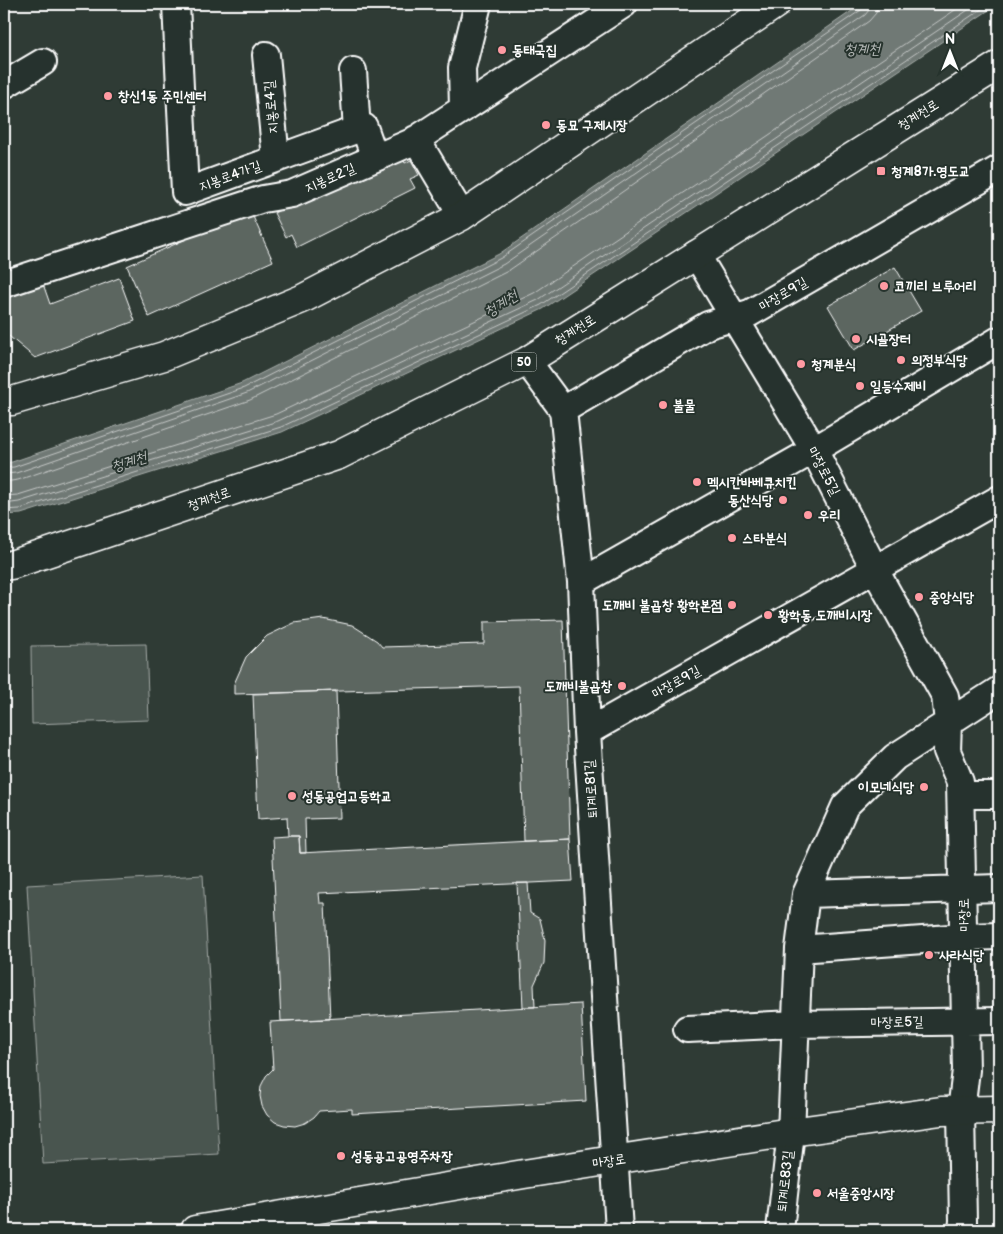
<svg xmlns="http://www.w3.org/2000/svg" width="1003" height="1234" viewBox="0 0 1003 1234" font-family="'Balsamiq Sans','Poor Story',sans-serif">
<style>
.green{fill:#4a544f;stroke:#a4aaa7}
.water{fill:#707975;stroke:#a9afac}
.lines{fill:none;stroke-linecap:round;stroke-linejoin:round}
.shore{stroke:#c6c9c8;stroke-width:1}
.building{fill:#5b6661;stroke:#fff}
.minor-casing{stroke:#fff;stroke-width:30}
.major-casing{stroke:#fff;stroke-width:31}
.minor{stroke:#26332d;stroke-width:26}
.major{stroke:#26332d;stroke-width:28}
.poi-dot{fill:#ff9aa2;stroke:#26332d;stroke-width:2}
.labels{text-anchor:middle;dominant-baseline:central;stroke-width:4;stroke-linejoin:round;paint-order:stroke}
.shield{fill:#26332d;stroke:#bec2c0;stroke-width:1}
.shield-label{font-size:12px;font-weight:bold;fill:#fff}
.poi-label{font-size:14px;font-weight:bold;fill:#fff;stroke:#26332d;text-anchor:start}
.street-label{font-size:14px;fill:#fff;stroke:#26332d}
.water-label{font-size:15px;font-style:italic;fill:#b8bcba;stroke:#26332d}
</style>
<rect width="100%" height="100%" fill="#2f3b35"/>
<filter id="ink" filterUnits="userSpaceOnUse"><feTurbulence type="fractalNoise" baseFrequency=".02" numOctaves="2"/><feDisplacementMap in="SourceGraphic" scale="10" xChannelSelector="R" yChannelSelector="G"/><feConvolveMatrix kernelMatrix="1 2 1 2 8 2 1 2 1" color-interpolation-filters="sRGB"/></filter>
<g filter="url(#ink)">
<!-- green -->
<path class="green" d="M146,644L149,720L32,724L31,646Z
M203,875L219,1154L43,1164L27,885Z"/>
<!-- water -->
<path class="water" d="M862,4H998L543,309L282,432L21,514L4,515V463L12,462L242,383L499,254Z"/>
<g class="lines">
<!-- shore -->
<path class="shore" d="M4,468L14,467L244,388L501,258L861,10L864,4
M4,474L16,473L247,393L504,264L865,15L869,10L870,4
M4,482L18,480L250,400L508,271L869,21L876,13L878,4
M4,496L18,495L276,414L534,293L964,4
M4,504L19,502L278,421L538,300L977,4
M4,510L20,509L281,427L541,305L989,4"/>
</g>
<!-- building -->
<path class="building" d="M399,151L405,163L411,160L419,175L410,179L415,188L297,247L291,234L286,237L274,213Z
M250,210L273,261L149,317L127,266Z
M895,267L921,311L854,350L828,306Z
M119,278L135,321L35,358L4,332V289L42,281L50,304Z
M323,619L352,625L377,641L382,647L484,644V622L563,620L570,839L524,841L519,686L234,694V684L246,657L267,636L294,623Z
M336,691L340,818L305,819L306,853H300L299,836H288L287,817L258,819L253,694Z
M288,836H299L300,853L570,839L573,881L319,893L320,903H325L330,1019L281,1021L272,837Z
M517,883H528L530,913L540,919L545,940L544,963L534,985L535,1007H523Z
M581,1004L586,1101L352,1114V1109L319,1111L314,1117L305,1123L295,1126L284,1125L275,1122L267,1115L262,1106L260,1096L261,1086L266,1076L273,1069L270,1022Z"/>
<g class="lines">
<defs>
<path id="minor" d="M176,4L185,192L364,127L375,158
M266,55L276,159
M353,71L357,130
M4,85L43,62
M463,109L462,68L478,4
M416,139L462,216
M696,254L814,450L875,570L945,696L948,722L947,751L960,782L966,1070L961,1111L963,1221L962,1230
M4,284L263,199L292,194L412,142L624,4
M527,361L563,410L581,582L587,732L619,1230
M563,410L708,325L750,313L999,169
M581,582L814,450L999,340
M587,732L999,499
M961,795H999
M806,894L999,888
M799,949L964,937L999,936
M687,1029L795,1024L999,1021
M780,1230L791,1132L799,949L806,894L845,806L895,757L999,690"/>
<path id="major" d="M4,401H12L164,356L302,299L462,216L776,4
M4,566L11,565L339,455L527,361L999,65
M195,1230L524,1174L791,1132L941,1111L999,1110"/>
</defs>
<!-- minor casing -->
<use href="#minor" class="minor-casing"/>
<!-- major casing -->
<use href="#major" class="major-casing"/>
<!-- minor -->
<use href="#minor" class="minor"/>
<!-- major -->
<use href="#major" class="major"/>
</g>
</g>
<!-- markers -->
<g class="poi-dot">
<circle cx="502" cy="50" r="5"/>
<circle cx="108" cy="96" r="5"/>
<circle cx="546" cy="125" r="5"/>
<rect x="876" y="166" width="10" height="10" rx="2.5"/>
<circle cx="884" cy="286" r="5"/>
<circle cx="856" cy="339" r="5"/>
<circle cx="901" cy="360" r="5"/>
<circle cx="801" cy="364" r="5"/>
<circle cx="860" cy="386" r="5"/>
<circle cx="663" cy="405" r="5"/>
<circle cx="697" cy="482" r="5"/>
<circle cx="783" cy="500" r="5"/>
<circle cx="808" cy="515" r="5"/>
<circle cx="732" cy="538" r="5"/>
<circle cx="919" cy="597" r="5"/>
<circle cx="732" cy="605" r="5"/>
<circle cx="768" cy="615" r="5"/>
<circle cx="622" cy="686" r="5"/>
<circle cx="924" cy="787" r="5"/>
<circle cx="292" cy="796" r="5"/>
<circle cx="929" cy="955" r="5"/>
<circle cx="341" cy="1156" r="5"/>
<circle cx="817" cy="1193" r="5"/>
</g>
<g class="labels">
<!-- shield labels -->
<rect class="shield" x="511.5" y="352.5" width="25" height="19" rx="4"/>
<g class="shield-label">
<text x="524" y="362">50</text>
</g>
<!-- poi labels -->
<g class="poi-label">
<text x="512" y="50">동태국집</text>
<text x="118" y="96">창신1동 주민센터</text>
<text x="556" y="125">동묘 구제시장</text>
<text x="891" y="171">청계8가.영도교</text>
<text x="894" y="286">코끼리 브루어리</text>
<text x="866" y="339">시골장터</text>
<text x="911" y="360">의정부식당</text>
<text x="811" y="364">청계분식</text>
<text x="870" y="386">일등수제비</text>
<text x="673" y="405">불물</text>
<text x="707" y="482">멕시칸바베큐치킨</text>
<text x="773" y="500" text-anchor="end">동산식당</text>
<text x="818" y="515">우리</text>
<text x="742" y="538">스타분식</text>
<text x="929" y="597">중앙식당</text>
<text x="722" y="605" text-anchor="end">도깨비 불곱창 황학본점</text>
<text x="778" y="615">황학동 도깨비시장</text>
<text x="612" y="686" text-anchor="end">도깨비불곱창</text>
<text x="914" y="787" text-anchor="end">이모네식당</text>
<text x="302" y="796">성동공업고등학교</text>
<text x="939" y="955">사라식당</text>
<text x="351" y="1156">성동공고공영주차장</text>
<text x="827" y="1193">서울중앙시장</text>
</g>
<!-- street labels -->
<g class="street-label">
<text transform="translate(271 107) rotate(-95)">지봉로4길</text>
<text transform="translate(918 115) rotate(-32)">청계천로</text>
<text transform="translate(230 176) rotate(-20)">지봉로4가길</text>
<text transform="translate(330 178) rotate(-24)">지봉로2길</text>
<text transform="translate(783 294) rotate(-30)">마장로9길</text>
<text transform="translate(575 330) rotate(-32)">청계천로</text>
<text transform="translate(824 471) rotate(62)">마장로5길</text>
<text transform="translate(209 499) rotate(-19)">청계천로</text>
<text transform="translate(676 682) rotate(-29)">마장로9길</text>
<text transform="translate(591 789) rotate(-94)">퇴계로81길</text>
<text transform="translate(964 915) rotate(-91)">마장로</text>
<text transform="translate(897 1022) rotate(-1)">마장로5길</text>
<text transform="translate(609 1161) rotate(-9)">마장로</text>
<text transform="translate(785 1181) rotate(-84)">퇴계로83길</text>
</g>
<!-- water labels -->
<g class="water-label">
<text x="862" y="49">청계천</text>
<text transform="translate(501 304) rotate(-32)">청계천</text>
<text transform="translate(129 462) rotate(-17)">청계천</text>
</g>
</g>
<!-- margin -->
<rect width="1003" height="1234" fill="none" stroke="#26332d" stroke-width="20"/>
<rect x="10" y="10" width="983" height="1214" fill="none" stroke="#fff" stroke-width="2" filter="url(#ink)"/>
<!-- north arrow -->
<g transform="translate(950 52)" stroke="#26332d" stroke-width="4" paint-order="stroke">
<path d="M0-4L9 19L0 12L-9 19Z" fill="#ffffff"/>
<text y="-8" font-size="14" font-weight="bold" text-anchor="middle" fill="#ffffff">N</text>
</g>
</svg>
